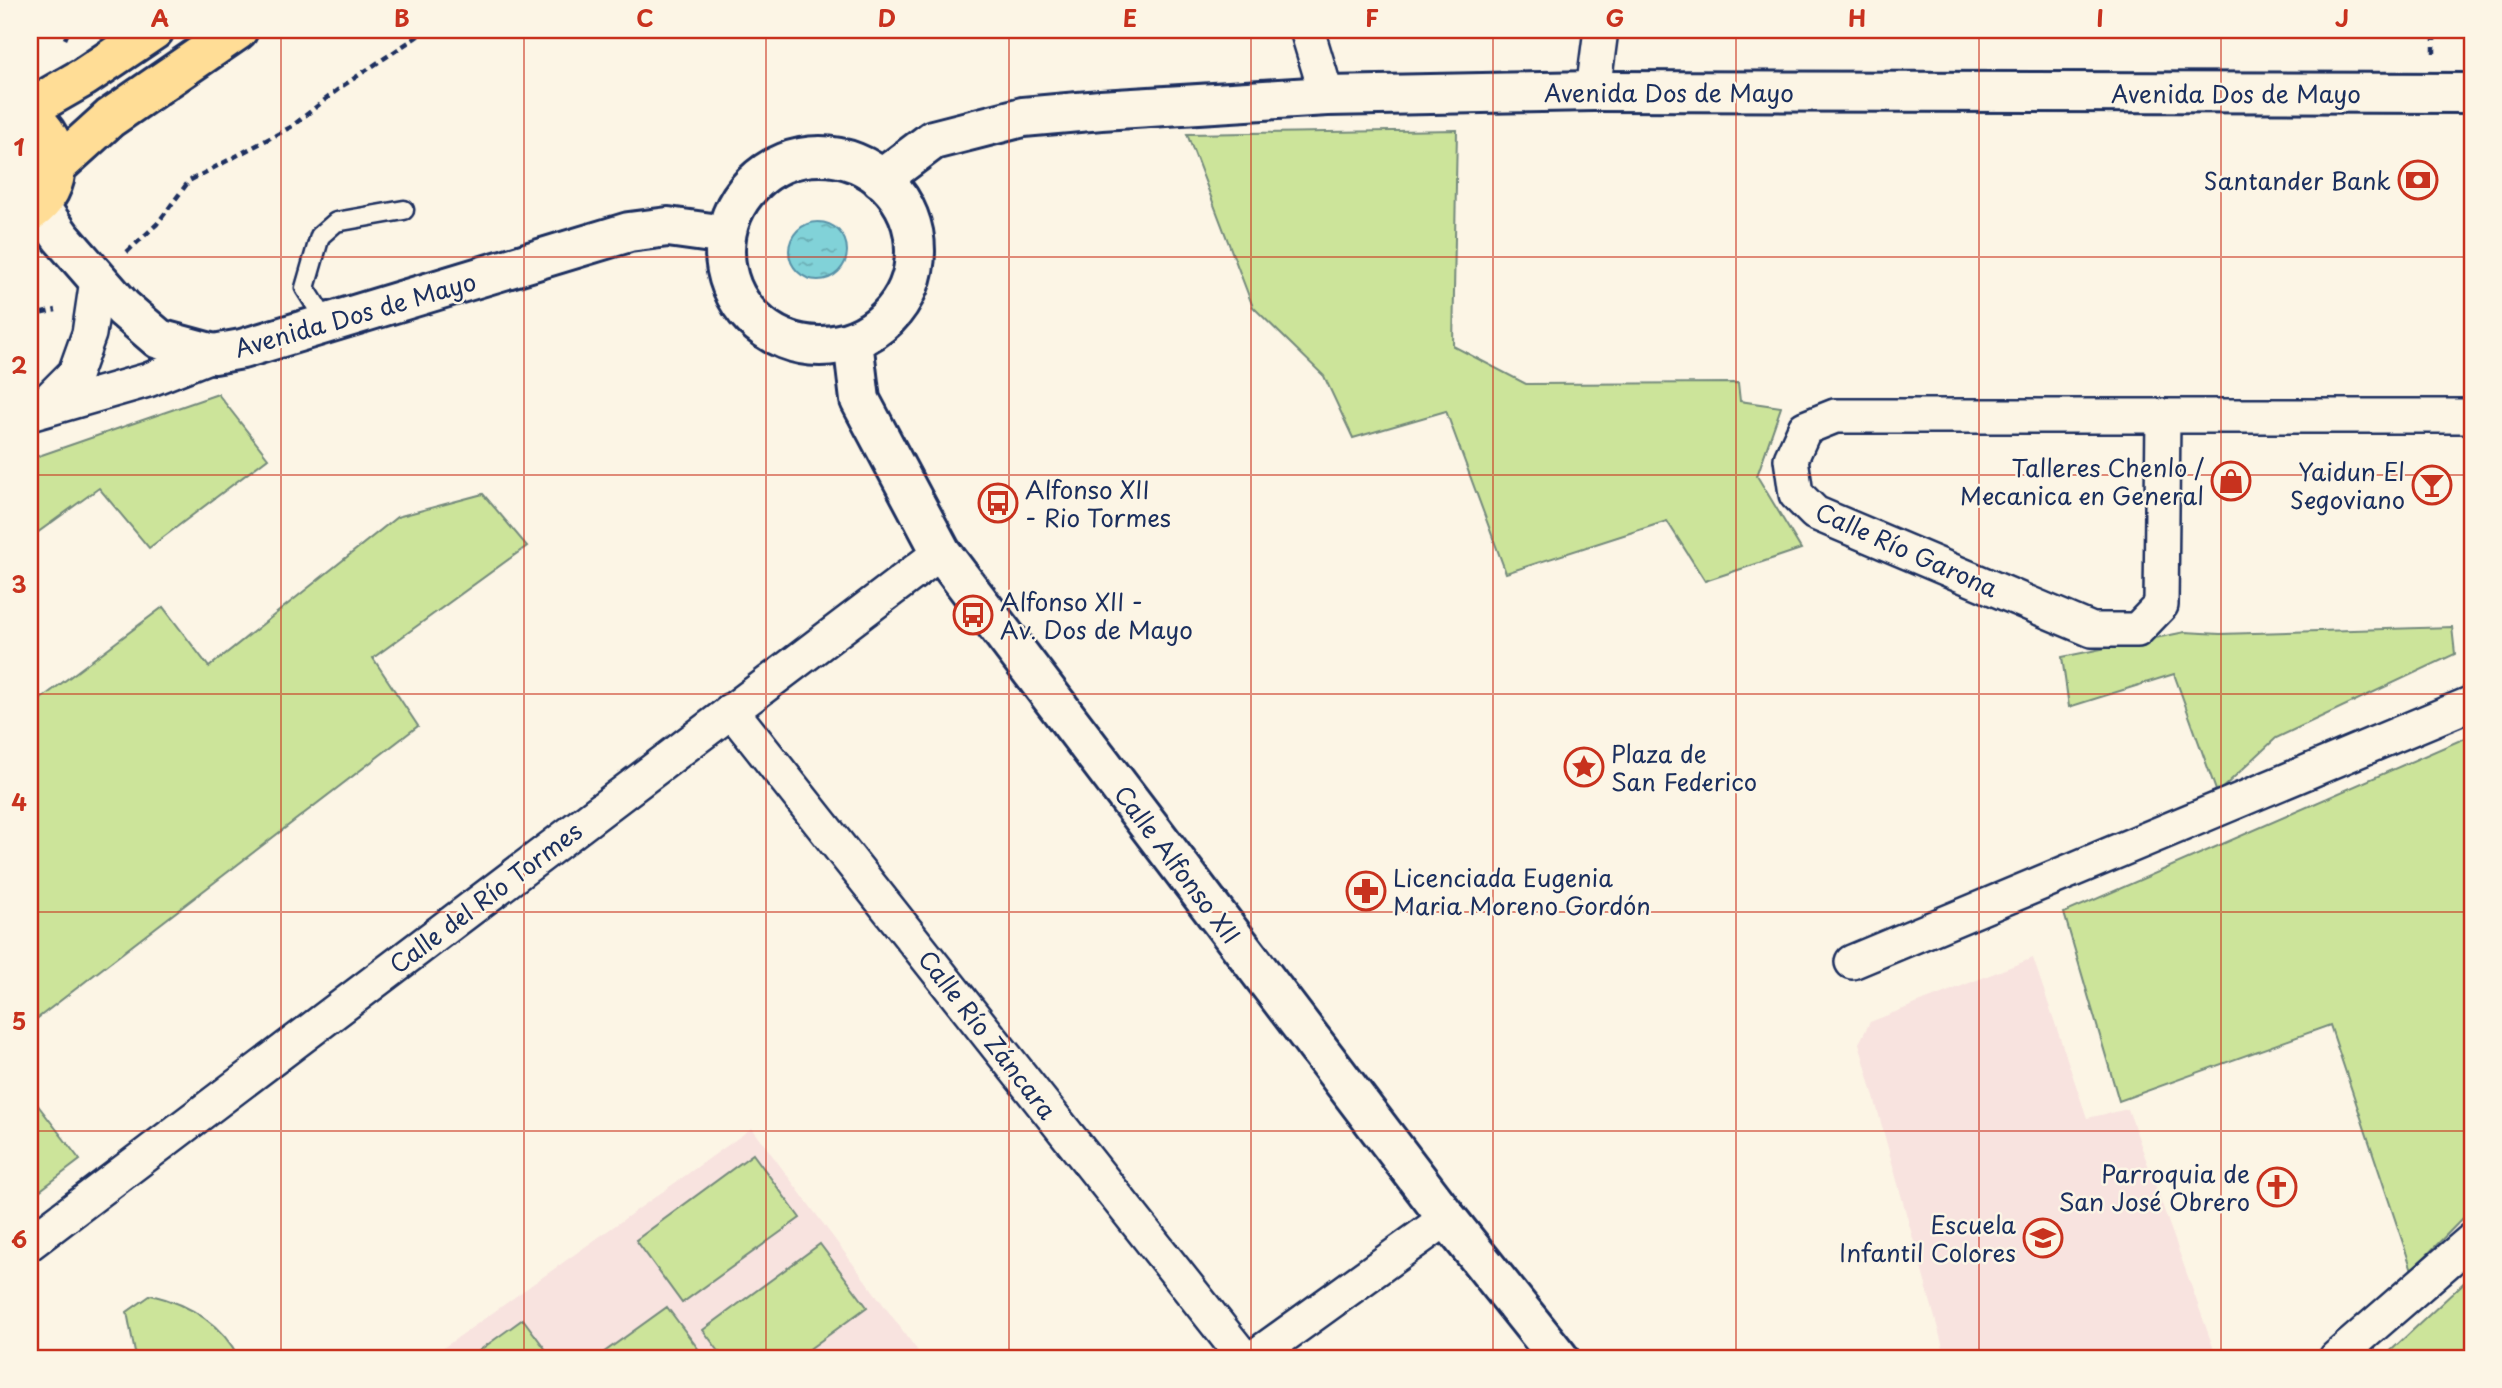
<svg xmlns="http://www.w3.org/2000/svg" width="2502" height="1388" viewBox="0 0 2502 1388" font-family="'Playpen Sans',sans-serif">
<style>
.built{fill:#f8e3df}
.green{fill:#cce49a;stroke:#748a7c;stroke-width:2}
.water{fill:url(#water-ripples);stroke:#5891a7;stroke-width:2}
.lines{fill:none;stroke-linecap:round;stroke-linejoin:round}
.lane-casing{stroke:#1b2f5e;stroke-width:23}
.street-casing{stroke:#1b2f5e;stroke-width:38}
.secondary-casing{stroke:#1b2f5e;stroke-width:44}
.primary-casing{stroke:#1b2f5e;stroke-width:44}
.path{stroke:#1b2f5e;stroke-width:4.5;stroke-dasharray:7 5;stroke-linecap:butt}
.lane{stroke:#fcf5e5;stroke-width:18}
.street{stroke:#fcf5e5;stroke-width:33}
.secondary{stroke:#fcf5e5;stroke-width:38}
.primary{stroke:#ffdd96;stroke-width:38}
.grid{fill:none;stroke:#c8321e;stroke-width:2;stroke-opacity:0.55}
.labels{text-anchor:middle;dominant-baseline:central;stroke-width:5;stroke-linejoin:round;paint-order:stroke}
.street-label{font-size:24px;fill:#1b2f5e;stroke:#fcf5e5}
.poi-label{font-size:24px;fill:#1b2f5e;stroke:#fcf5e5;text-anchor:end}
.neatline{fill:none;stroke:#c8321e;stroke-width:2.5}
.grid-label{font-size:23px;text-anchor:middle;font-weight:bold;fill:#c8321e}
</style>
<defs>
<pattern id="water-ripples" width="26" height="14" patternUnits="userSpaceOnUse" patternTransform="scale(1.75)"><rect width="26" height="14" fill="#81d2d8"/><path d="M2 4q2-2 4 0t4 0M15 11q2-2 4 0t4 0" fill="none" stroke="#69abb2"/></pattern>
</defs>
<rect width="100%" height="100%" fill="#fcf5e5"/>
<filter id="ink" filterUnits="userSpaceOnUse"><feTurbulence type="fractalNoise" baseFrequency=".0143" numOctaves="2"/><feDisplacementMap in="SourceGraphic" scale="14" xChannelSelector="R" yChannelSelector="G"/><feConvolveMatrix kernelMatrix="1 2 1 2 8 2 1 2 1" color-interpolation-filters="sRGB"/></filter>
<g filter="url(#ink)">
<!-- built -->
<path class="built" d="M2033,958L2087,1118L2128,1109L2217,1358H1946L1859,1043L1870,1022Z
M752,1128L923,1358H429Z"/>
<!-- green -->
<path class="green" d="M1457,130L1453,346L1526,384L1738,383L1740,401L1781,407L1757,476L1801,549L1705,581L1667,521L1506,573L1446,411L1353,438L1324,376L1253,307L1187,134Z
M218,394L268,458L149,548L99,488L30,538V459Z
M483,494L527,546L373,658L418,726L30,1024V707L163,607L209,667L397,517Z
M2452,627L2455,654L2276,738L2217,793L2174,674L2069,707L2062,657L2185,632L2220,634Z
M2472,735V1209L2412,1270L2330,1025L2119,1101L2064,913Z
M30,1095L80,1160L30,1198Z
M753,1154L800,1218L682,1303L636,1240Z
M820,1244L867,1307L797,1358H724L703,1330Z
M2472,1275V1345L2454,1358H2383Z
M151,1295C189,1304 221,1323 239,1358H136L127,1312Z
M667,1307L705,1358H596Z
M523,1319L552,1358H469Z"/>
<!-- water -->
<path class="water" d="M789 251a29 29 0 1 1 58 0a29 29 0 1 1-58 0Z"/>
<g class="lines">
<defs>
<path id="lane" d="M327,323L305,288L320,236L336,222L404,210"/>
<path id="street" d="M1307,30L1327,96
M1593,91L1601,30
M41,407L75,373L89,334L97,280
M30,414L148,380L214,354
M2163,416L2161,605L2137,630H2092L1815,513L1796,494L1791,459L1805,428L1835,416H2472
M731,710L1244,1358
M1852,962L2472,703
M30,1243L941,552
M1253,1358L1447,1218
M2336,1358L2472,1240"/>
<path id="secondary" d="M725 251a95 95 0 1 1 190 0a95 95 0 1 1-190 0Z
M881,179L933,140L1023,117L1101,110L1327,96L1593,91L2472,93
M39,206L61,237L123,308L159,339L214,354L242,349L629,232L668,227L726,235
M853,341L860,400L941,552L1447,1218L1559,1358"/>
<path id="primary" d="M30,108L84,77L154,30
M30,117C64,140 65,189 30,212
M57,166L110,118L238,30"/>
</defs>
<!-- lane casing -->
<use href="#lane" class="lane-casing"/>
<!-- street casing -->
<use href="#street" class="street-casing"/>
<!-- secondary casing -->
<use href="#secondary" class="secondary-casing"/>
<!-- primary casing -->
<use href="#primary" class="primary-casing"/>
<!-- path -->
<path class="path" d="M65,39L69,30
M2434,53V30
M127,252L157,224L189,181L291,127L341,87L427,30
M30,316L56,310"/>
<!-- lane -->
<use href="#lane" class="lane"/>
<!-- street -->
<use href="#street" class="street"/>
<!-- secondary -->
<use href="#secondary" class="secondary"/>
<!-- primary -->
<use href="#primary" class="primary"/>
</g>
</g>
<!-- grid -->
<path class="grid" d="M281,30V1358M524,30V1358M766,30V1358M1009,30V1358M1251,30V1358M1493,30V1358M1736,30V1358M1979,30V1358M2221,30V1358M30,257H2472M30,475H2472M30,694H2472M30,912H2472M30,1131H2472"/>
<!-- icons -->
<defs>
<symbol id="bank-ring" viewBox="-11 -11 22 22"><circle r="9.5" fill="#fcf5e5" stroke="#c8321e" stroke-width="1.5"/><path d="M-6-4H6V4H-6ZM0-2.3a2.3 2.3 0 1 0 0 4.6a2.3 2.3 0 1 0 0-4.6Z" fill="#c8321e"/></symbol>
<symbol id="shop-ring" viewBox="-11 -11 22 22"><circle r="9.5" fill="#fcf5e5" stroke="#c8321e" stroke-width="1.5"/><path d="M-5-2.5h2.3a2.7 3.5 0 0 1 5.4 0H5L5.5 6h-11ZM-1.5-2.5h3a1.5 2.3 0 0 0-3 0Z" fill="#c8321e"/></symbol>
<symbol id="bar-ring" viewBox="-11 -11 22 22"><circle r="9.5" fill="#fcf5e5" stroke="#c8321e" stroke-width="1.5"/><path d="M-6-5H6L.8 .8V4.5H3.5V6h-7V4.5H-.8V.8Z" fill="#c8321e"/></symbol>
<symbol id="bus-ring" viewBox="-11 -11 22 22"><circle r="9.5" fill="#fcf5e5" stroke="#c8321e" stroke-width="1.5"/><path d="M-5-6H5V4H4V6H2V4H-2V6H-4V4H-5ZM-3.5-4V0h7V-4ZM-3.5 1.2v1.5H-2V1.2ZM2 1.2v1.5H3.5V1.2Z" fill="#c8321e"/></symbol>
<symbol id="sight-ring" viewBox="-11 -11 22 22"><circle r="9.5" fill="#fcf5e5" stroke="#c8321e" stroke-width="1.5"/><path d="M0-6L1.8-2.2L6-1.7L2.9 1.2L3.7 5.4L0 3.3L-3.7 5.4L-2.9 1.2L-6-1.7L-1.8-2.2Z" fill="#c8321e"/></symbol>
<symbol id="pharmacy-ring" viewBox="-11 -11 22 22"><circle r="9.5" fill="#fcf5e5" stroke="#c8321e" stroke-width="1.5"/><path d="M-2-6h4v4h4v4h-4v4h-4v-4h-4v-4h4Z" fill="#c8321e"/></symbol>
<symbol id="church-ring" viewBox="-11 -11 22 22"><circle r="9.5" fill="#fcf5e5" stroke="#c8321e" stroke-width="1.5"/><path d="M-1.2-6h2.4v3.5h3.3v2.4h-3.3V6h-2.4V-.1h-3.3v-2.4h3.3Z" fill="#c8321e"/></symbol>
<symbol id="school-ring" viewBox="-11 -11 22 22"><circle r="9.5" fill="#fcf5e5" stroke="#c8321e" stroke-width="1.5"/><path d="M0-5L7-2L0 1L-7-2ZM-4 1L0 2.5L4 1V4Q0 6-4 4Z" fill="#c8321e"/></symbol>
</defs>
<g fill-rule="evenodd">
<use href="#bank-ring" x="2396" y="158" width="44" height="44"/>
<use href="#shop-ring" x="2209" y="459" width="44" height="44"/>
<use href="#bar-ring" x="2410" y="463" width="44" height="44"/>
<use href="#bus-ring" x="976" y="481" width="44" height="44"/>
<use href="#bus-ring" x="951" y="593" width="44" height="44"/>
<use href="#sight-ring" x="1562" y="745" width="44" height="44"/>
<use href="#pharmacy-ring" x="1344" y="869" width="44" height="44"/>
<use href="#church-ring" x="2255" y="1165" width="44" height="44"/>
<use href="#school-ring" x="2021" y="1216" width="44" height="44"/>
</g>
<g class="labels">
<!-- street labels -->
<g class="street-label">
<text x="1669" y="92">Avenida Dos de Mayo</text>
<text x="2236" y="93">Avenida Dos de Mayo</text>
<text transform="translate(355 314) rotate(-16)">Avenida Dos de Mayo</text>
<text transform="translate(1907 549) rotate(24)">Calle Río Garona</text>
<text transform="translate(1178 864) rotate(53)">Calle Alfonso XII</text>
<text transform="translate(485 897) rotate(-37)">Calle del Río Tormes</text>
<text transform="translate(988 1034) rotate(52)">Calle Río Záncara</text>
</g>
<!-- poi labels -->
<g class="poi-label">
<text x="2391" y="180">Santander Bank</text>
<text x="2204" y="467">Talleres Chenlo /<tspan x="2204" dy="28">Mecanica en General</tspan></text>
<text x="2405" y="471">Yaidun El<tspan x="2405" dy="28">Segoviano</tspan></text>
<text x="1025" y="489" text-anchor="start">Alfonso XII<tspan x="1025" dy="28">- Rio Tormes</tspan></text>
<text x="1000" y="601" text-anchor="start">Alfonso XII -<tspan x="1000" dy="28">Av. Dos de Mayo</tspan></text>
<text x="1611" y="753" text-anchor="start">Plaza de<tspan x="1611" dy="28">San Federico</tspan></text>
<text x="1393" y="877" text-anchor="start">Licenciada Eugenia<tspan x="1393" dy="28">Maria Moreno Gordón</tspan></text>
<text x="2250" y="1173">Parroquia de<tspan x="2250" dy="28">San José Obrero</tspan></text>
<text x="2016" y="1224">Escuela<tspan x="2016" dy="28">Infantil Colores</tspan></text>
</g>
</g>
<!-- margin -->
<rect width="2502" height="1388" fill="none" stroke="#fcf5e5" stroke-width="77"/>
<rect x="38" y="38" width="2426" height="1312" class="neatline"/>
<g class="grid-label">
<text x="160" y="27">A</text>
<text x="402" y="27">B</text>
<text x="645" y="27">C</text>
<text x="887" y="27">D</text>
<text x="1130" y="27">E</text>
<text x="1372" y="27">F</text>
<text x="1615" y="27">G</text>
<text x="1857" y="27">H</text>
<text x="2100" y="27">I</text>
<text x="2342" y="27">J</text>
<text x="19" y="156">1</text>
<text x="19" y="374">2</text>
<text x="19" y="593">3</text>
<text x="19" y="811">4</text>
<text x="19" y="1030">5</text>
<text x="19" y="1248">6</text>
</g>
</svg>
